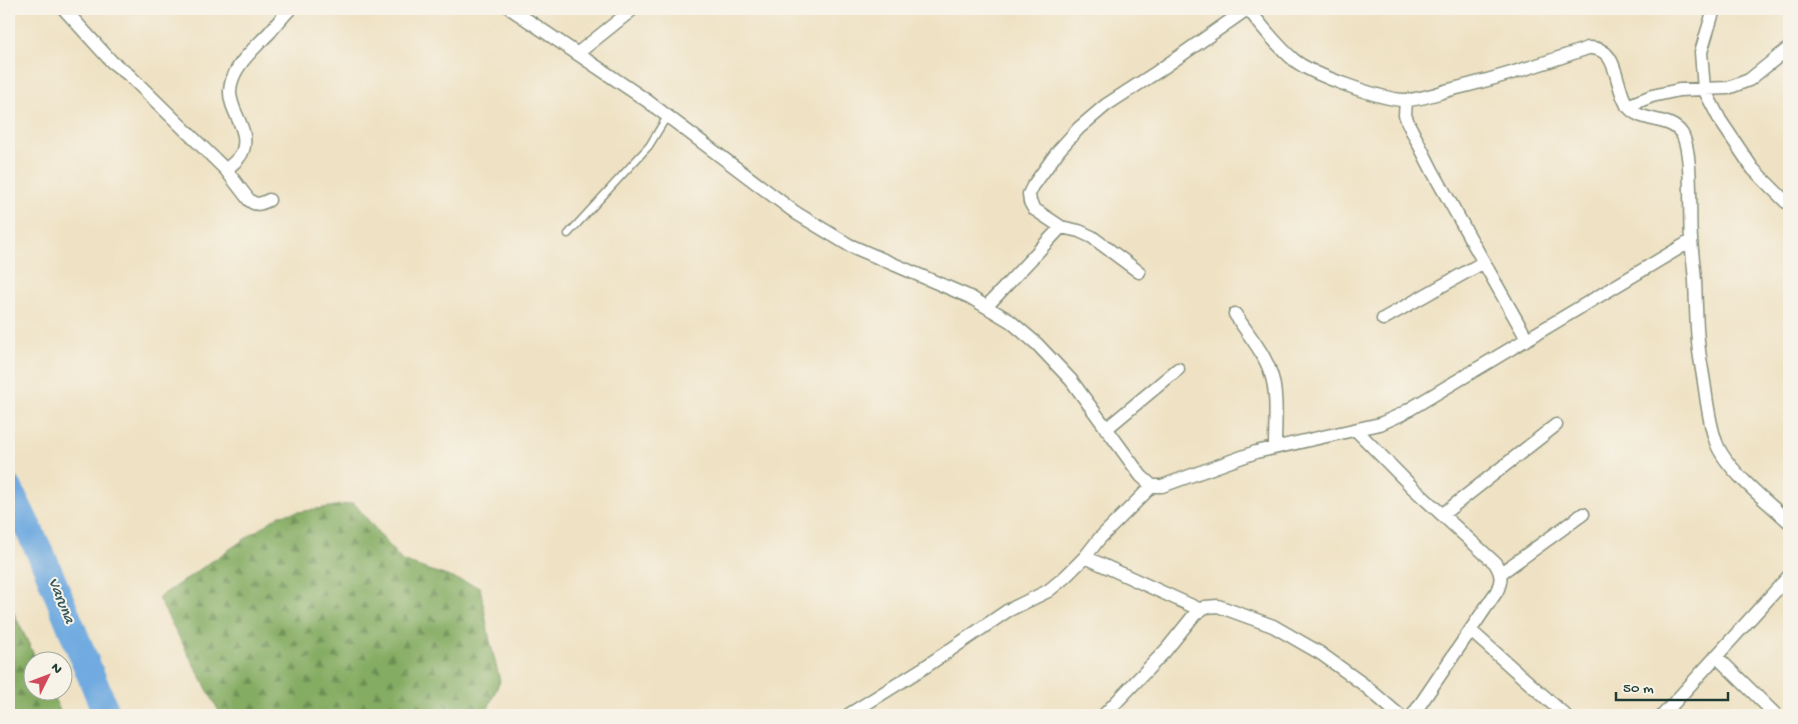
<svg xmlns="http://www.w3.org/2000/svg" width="1798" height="724" viewBox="0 0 1798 724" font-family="'Gochi Hand',sans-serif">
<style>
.forest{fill:url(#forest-firs);stroke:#52744b}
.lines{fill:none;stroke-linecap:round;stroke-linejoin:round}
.river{stroke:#70aae0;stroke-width:28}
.service-casing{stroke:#87907c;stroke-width:9}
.minor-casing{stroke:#87907c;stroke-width:15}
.service{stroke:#fff;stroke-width:6}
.minor{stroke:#fff;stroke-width:12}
.labels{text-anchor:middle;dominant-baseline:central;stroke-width:4;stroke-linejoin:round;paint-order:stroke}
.water-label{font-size:16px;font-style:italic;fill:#33585f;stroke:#f7f3e8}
</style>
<defs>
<pattern id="forest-firs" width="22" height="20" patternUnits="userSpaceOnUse" patternTransform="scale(1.25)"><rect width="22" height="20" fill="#84ac62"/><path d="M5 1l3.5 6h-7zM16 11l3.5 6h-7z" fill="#6b8d52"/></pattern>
</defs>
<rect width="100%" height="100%" fill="#f7f3e8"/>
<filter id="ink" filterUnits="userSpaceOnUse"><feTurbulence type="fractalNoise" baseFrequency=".02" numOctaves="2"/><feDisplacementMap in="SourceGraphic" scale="10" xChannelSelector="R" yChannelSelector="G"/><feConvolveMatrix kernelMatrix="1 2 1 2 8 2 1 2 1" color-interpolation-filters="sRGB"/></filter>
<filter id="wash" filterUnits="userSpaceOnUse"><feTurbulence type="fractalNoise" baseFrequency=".0096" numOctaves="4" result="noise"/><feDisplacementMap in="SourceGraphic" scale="20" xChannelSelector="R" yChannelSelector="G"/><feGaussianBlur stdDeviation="1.12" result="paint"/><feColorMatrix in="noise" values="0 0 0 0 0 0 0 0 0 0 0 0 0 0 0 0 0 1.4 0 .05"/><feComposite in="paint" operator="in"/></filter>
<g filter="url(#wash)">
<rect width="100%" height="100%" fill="#efe2c4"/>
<!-- forest -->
<path class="forest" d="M354,503L402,561L480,587L490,641L500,681L485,715H221L158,598L280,515Z
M9,603L37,661L32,662V692H51L62,715H9Z"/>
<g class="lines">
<!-- river -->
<path class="river" d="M9,489L45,563L107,715"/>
</g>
</g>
<g filter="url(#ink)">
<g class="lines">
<defs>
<path id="service" d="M568,234L649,146L668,115"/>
<path id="minor" d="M64,9L112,62L129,75L226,170L249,200C256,206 261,204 269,200
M511,9L646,100L796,213L849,245L970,297L1010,321L1037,344L1071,380L1141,476L1152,486H1162L1256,452L1380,424L1400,415L1691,241
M1248,9C1263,27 1276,45 1294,60C1311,74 1382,100 1405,100C1419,100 1435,94 1449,90C1496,79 1542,64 1588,48C1619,46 1614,85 1627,105C1639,124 1670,115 1682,134C1693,153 1689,215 1691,239C1692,253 1694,267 1695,281C1696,301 1696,321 1698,341C1699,355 1702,369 1704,382C1707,402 1709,423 1716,442C1725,469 1768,502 1789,522
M1714,9L1701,52L1704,89L1720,120L1753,169L1786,202
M578,53L633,9
M1406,100L1405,115L1409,125L1433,172L1527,339
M1627,106L1652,96L1679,90L1728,88L1749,80L1789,48
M226,170C232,164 241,158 243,150C250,129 229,111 230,91C231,67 255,48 270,32C277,24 283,16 290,9
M1139,272L1092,237L1079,231L1061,227L1034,209L1030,202L1029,194L1033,186L1059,150L1079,128L1106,105L1157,72L1247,9
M987,306L1061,227
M1235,314C1247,333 1264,352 1271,374C1278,394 1275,425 1275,447
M1383,319L1484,262
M1106,429L1178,369
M1356,430L1413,488L1495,563C1502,574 1502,580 1497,591L1413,715
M1443,514L1556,425
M1085,557L1201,610
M1501,573L1583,514
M1471,631L1565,715
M1716,656L1776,715
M848,715L925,667L1007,611L1048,591L1065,577L1085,557L1099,539L1152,486
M1104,715L1166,650L1195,614L1205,607L1218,606L1273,626L1320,653L1363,684L1399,715
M1663,715L1789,576"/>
</defs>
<!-- service casing -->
<use href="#service" class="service-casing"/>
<!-- minor casing -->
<use href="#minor" class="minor-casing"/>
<!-- service -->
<use href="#service" class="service"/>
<!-- minor -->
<use href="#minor" class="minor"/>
</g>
</g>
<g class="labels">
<!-- water labels -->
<g class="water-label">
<text transform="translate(60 601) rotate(68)">Varuna</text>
</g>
</g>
<!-- margin -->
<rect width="1798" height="724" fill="none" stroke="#f7f3e8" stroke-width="30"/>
<!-- north arrow -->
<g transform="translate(48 676) rotate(48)"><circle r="24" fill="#f7f3e8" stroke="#a1aaa0"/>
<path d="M0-4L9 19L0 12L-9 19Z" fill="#d1495b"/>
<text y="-8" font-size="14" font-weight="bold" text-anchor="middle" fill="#1f3d34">N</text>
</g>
<!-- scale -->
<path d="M1616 692v8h112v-8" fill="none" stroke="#1f3d34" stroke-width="2.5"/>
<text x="1623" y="692" font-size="15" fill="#1f3d34" stroke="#f7f3e8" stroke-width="4" paint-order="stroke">50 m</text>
</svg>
